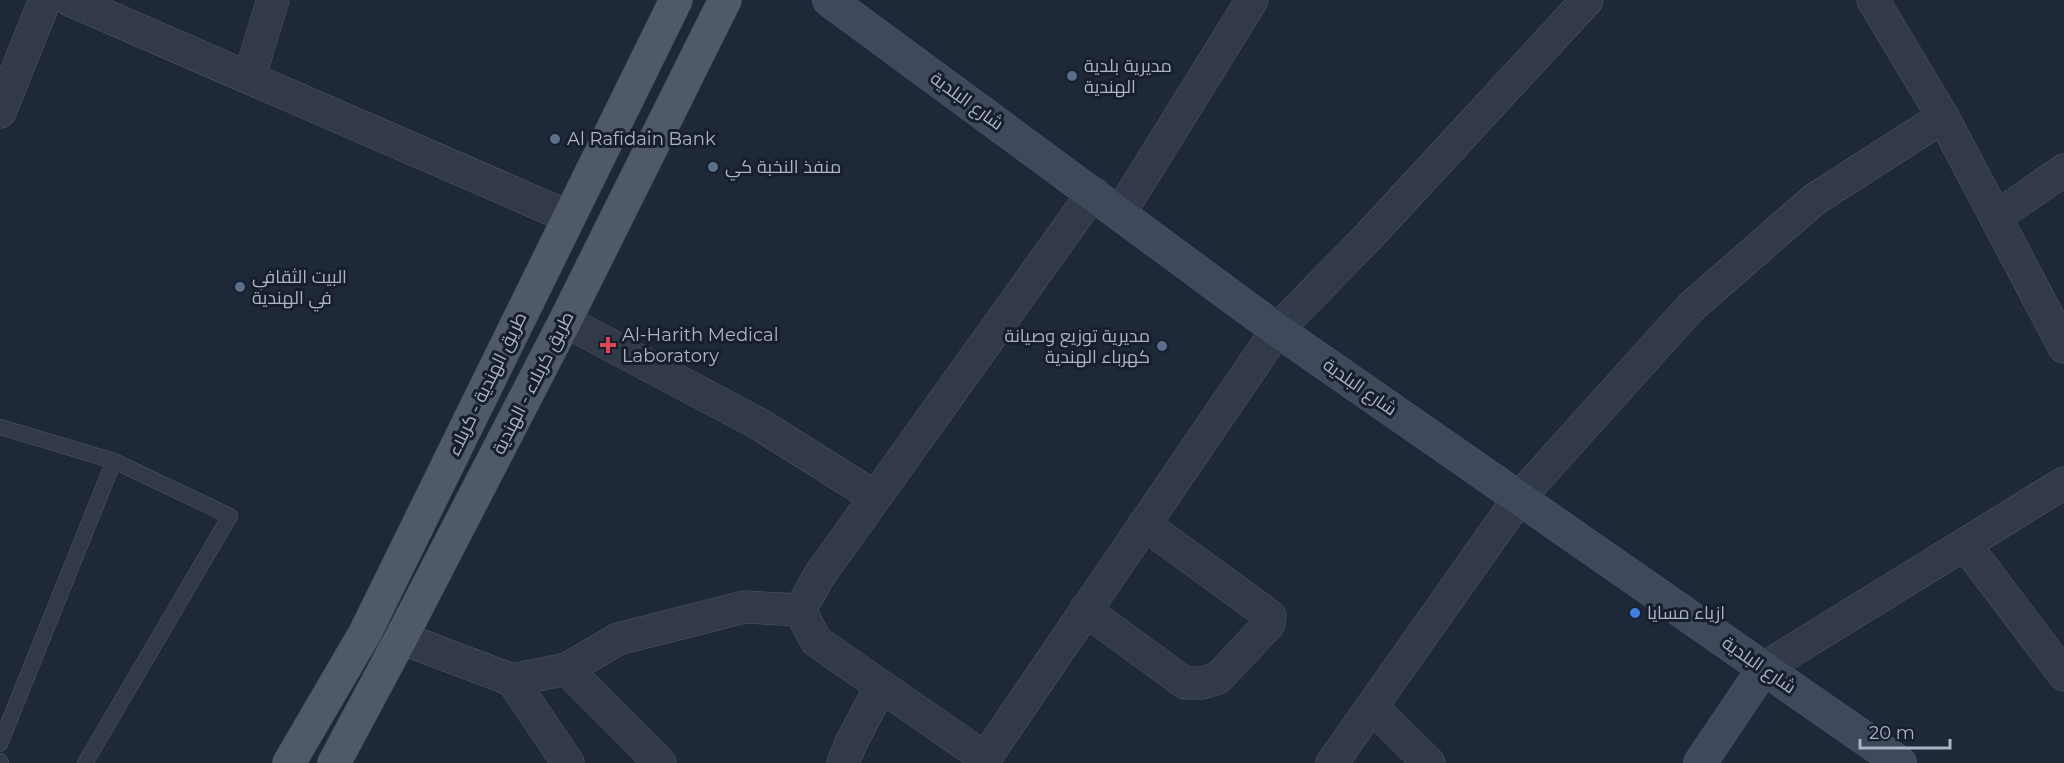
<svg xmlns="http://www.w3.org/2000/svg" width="2064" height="763" viewBox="0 0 2064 763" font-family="Montserrat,Cairo,sans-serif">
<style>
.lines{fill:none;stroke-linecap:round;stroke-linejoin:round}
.lane-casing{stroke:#4f5766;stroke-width:16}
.street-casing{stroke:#4f5766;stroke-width:33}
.secondary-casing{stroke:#4f5766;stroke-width:34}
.primary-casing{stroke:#3b4352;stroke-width:34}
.lane{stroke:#323a48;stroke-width:15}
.street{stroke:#323a48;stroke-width:32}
.secondary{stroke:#3f495c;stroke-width:33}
.primary{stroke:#4f5969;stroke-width:33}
.service-dot{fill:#5c6f8a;stroke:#171f2d;stroke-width:2}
.health-dot{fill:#e0444e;stroke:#171f2d;stroke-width:2}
.shop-dot{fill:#3f7fe0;stroke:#171f2d;stroke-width:2}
.labels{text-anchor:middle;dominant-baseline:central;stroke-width:6;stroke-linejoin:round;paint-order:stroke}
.poi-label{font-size:18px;fill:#abb4c5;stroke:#171f2d;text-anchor:start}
.street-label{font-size:18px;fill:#abb4c5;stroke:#171f2d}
</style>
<rect width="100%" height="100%" fill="#1e2838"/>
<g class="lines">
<defs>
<path id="lane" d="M0,427L114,461L230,516L85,763
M0,744L114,461
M0,761L1,763"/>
<path id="street" d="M70,0L569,217
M1873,0L1943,117L2064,347
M249,78L273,0
M0,112L45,0
M1120,213L1252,0
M1996,217L2064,170
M565,321L759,424L875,497
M1965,544L2064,675
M1085,610L1185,683H1202L1218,678L1269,624L1270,616L1144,524
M401,638L512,680L567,669L618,639L744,607L800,610
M1764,668L2064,483
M567,669L660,763
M512,680L568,763
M1372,707L1429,763
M985,758L816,641L800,610L819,576L1093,193
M843,763L851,743L881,686
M982,763L1277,330L1369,236L1587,0
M1332,763L1519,498L1691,307L1815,199L1943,117"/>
<path id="secondary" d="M829,0L1277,330L1900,763
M1700,763L1764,668"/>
<path id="primary" d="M289,763L365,633L676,0
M334,763L401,638L565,321L725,0"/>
</defs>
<!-- lane casing -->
<use href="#lane" class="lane-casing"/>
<!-- street casing -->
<use href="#street" class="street-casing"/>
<!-- secondary casing -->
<use href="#secondary" class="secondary-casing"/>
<!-- primary casing -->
<use href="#primary" class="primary-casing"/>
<!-- lane -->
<use href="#lane" class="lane"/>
<!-- street -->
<use href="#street" class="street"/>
<!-- secondary -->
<use href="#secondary" class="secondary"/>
<!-- primary -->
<use href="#primary" class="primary"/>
</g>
<!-- markers -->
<g class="service-dot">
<circle cx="1072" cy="76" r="6"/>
<circle cx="555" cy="139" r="6"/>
<circle cx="713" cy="167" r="6"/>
<circle cx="240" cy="287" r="6"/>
<circle cx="1162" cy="346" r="6"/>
</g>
<path class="health-dot" d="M605 336h6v6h6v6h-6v6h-6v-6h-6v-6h6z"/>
<circle class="shop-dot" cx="1635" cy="613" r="6"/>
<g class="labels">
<!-- poi labels -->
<g class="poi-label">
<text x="1084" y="66">مديرية بلدية<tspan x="1084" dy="21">الهندية</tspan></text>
<text x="567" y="139">Al Rafidain Bank</text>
<text x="725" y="167">منفذ النخبة كي</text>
<text x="252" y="277">البيت الثقافي<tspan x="252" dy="21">في الهندية</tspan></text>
<text x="622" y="335">Al-Harith Medical<tspan x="622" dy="21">Laboratory</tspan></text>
<text x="1150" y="336" text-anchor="end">مديرية توزيع وصيانة<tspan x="1150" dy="21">كهرباء الهندية</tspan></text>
<text x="1647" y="613">ازياء مسايا</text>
</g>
<!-- street labels -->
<g class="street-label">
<text transform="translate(967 101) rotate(36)">شارع البلدية</text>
<text transform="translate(533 383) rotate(-63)">طريق كربلاء - الهندية</text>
<text transform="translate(487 384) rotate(-64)">طريق الهندية - كربلاء</text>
<text transform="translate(1360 387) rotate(35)">شارع البلدية</text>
<text transform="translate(1759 665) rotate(35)">شارع البلدية</text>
</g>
</g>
<!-- scale -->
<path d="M1860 739v9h90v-9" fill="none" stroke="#abb4c5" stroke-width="3"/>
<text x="1869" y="739" font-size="18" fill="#abb4c5" stroke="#171f2d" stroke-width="4.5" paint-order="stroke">20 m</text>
</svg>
